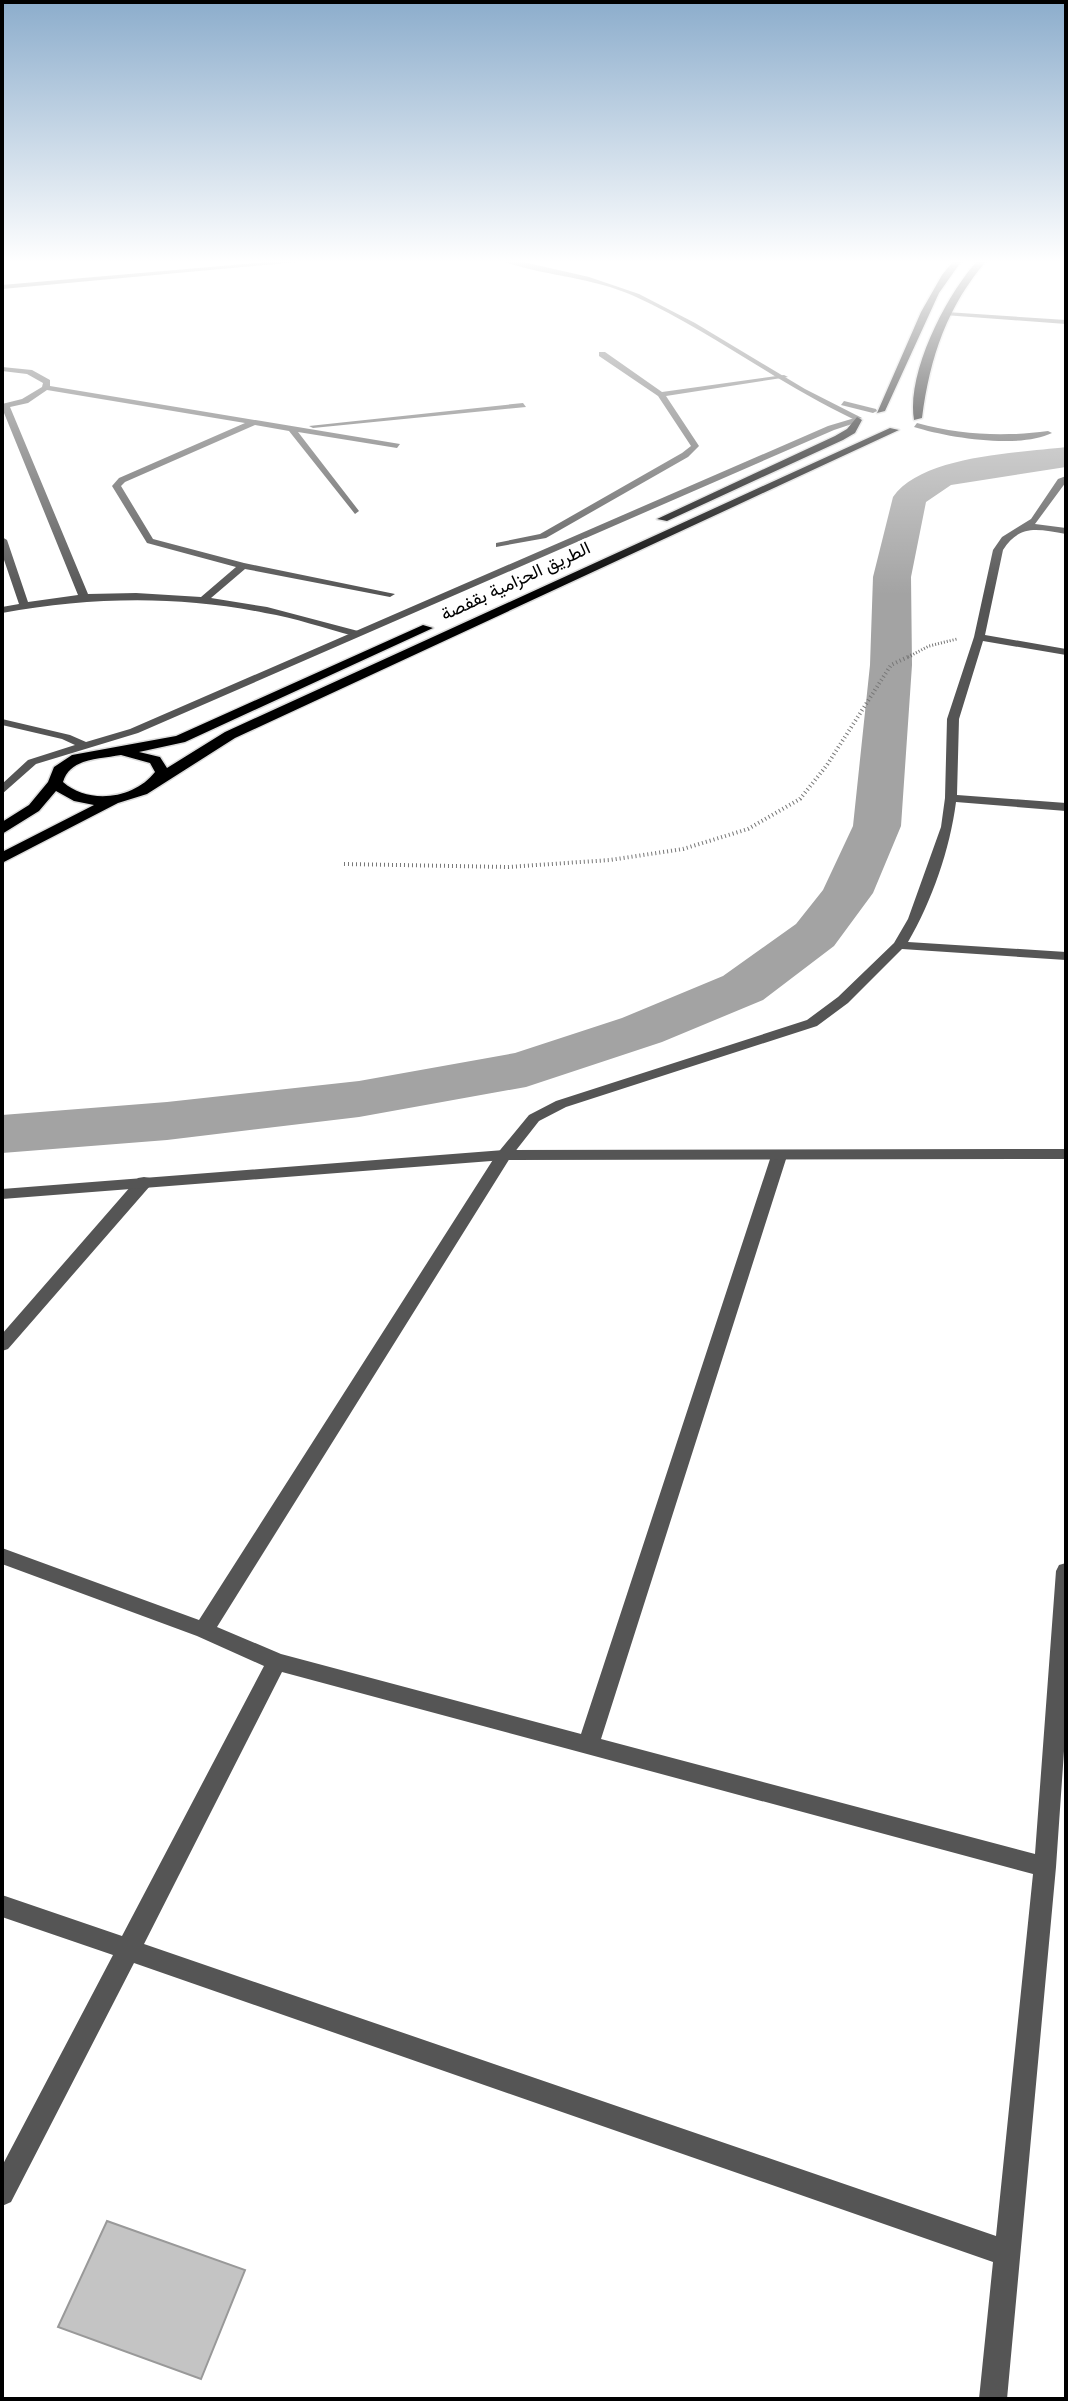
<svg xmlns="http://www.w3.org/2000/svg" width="1068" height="2401" viewBox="0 0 1068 2401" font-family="'Open Sans',Vazirmatn,sans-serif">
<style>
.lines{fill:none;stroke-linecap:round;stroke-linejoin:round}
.river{fill:#a3a3a3;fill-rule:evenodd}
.building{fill:#c4c4c4;stroke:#999;stroke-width:2}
.primary-casing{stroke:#dbdbdb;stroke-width:3}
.path-far1{stroke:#777;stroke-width:3;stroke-dasharray:1 2;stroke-linecap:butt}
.path{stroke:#777;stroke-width:4;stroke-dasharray:1 3;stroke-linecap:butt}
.service{fill:#555;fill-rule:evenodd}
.minor{fill:#555;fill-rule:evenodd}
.tertiary{fill:#555;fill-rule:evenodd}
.primary{fill:#000;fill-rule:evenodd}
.labels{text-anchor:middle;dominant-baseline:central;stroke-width:6;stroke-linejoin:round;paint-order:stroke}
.far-street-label{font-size:18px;fill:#000;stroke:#fff}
</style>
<rect width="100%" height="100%" fill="#fff"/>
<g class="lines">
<!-- river -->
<path class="river" d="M1066,447V467L951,485L926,502L911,577L912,665L901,826L873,893L834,946L763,1000L662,1042L526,1087L359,1117L167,1140L2,1153V1115L167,1102L359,1081L515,1053L622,1018L723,976L796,924L823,890L853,826L870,665L873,577L893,497C922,455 1019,453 1066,447Z"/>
</g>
<!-- building -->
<path class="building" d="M107,2221L245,2270L201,2379L58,2327Z"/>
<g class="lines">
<defs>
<path id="primary" d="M955,259H963L939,293L885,411L877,413L921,312L942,275Z
M979,259H988C947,306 930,357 922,418L914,420C906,373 947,293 979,259Z
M857,417L862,420L855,433L843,440L667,521L657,519L835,436L847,429Z
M890,428L899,430L235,738L147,794L118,803L2,863V852L94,805L74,801L56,791L39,811L2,834V822L29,805L48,782L54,767L72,755L176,736L423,625L433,628L185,742L139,752L160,757L167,768L225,732ZM121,755L150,763L155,772C134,799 89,805 63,782C70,758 99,759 121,755Z"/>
</defs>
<!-- primary casing -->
<use href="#primary" class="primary-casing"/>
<!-- path-far1 -->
<path class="path-far1" d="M908,657L929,646L957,639"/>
<!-- path -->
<path class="path" d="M344,864L508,867L610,860L683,849L748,829L800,799L827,765L891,665L912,655"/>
<!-- service -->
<path class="service" d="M303,259H331L2,289V285Z
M599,352H605L662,392L784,375L788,377L666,396L699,446L688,457L546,538L496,547V543L540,534L682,453L691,446L658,396L599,356Z
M2,367L32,370L50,380V386L400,444L397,448L298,432L359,511L355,514L289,431L255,425L125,482L121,486L153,539L244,563L395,594L390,597L245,569L211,598L267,607L358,631V635L354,636C324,628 295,618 265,613C176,595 91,597 2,613V607L19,604L2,554V537L7,540L28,602L78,595L2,408V404L22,399L42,387L43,383L27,374L2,371ZM47,390L245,423L119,478L112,486L147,543L236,567L201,597L136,593L88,594L10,407L28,403Z
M523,403L526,407L313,428L309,426Z"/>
<!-- minor -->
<path class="minor" d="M497,259H510L589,277L639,294L695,323L805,389L862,418L855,420C778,384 711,331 634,296C590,276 540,276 497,259Z
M946,312L1066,320V324L944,315Z
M844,401L876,409L877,411L873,413L841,405Z
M917,423C961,435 1003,437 1048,431L1052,433C1019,449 949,438 914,427Z
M1066,476V482L1035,524L1066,528V534C1039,530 1020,523 1003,550L985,635L1066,649V655L983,641L959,719L957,795L1066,803V811L956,802C950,849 932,901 908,942L1066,952V960L902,949L848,1003L817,1026L566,1107L539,1121L510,1158L217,1627L281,1654L581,1734L771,1156L779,1151L784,1153L787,1156L601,1739L1035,1854L1056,1571L1059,1565L1066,1563V1722L1056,1867L1007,2399H979L993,2262L134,1963L11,2202L2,2206V2166L113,1955L2,1917V1895L122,1936L264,1666L197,1636L2,1564V1548L199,1620L496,1155L529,1115L556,1101L807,1020L838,997L894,943L908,919L941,827L945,798L947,719L974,637L993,550L1002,537L1031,519L1058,479ZM282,1672L1033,1874L996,2236L144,1944Z
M144,1177L150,1178L152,1182L150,1186L8,1349L2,1351V1334L138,1178Z"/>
<!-- tertiary -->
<path class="tertiary" d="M858,417L861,421L834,430L138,733L36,764L2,794V784L28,760L75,745L62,739L2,725V719L70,735L86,742L130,729L828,426Z
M1066,1149V1159L504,1160L2,1199V1189L504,1150Z"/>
<!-- primary -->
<use href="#primary" class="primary"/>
</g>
<!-- sky -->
<linearGradient id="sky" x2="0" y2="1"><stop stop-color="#8cadcc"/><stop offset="0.44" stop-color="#fff"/><stop offset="1" stop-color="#fff" stop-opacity="0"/></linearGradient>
<rect width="1068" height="595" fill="url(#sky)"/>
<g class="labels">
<!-- far-street labels -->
<g class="far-street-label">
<text transform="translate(515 580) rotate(-25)">الطريق الحزامية بقفصة</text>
</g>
</g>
<!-- border -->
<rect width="1068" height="2401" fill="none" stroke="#000000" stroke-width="8"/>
</svg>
